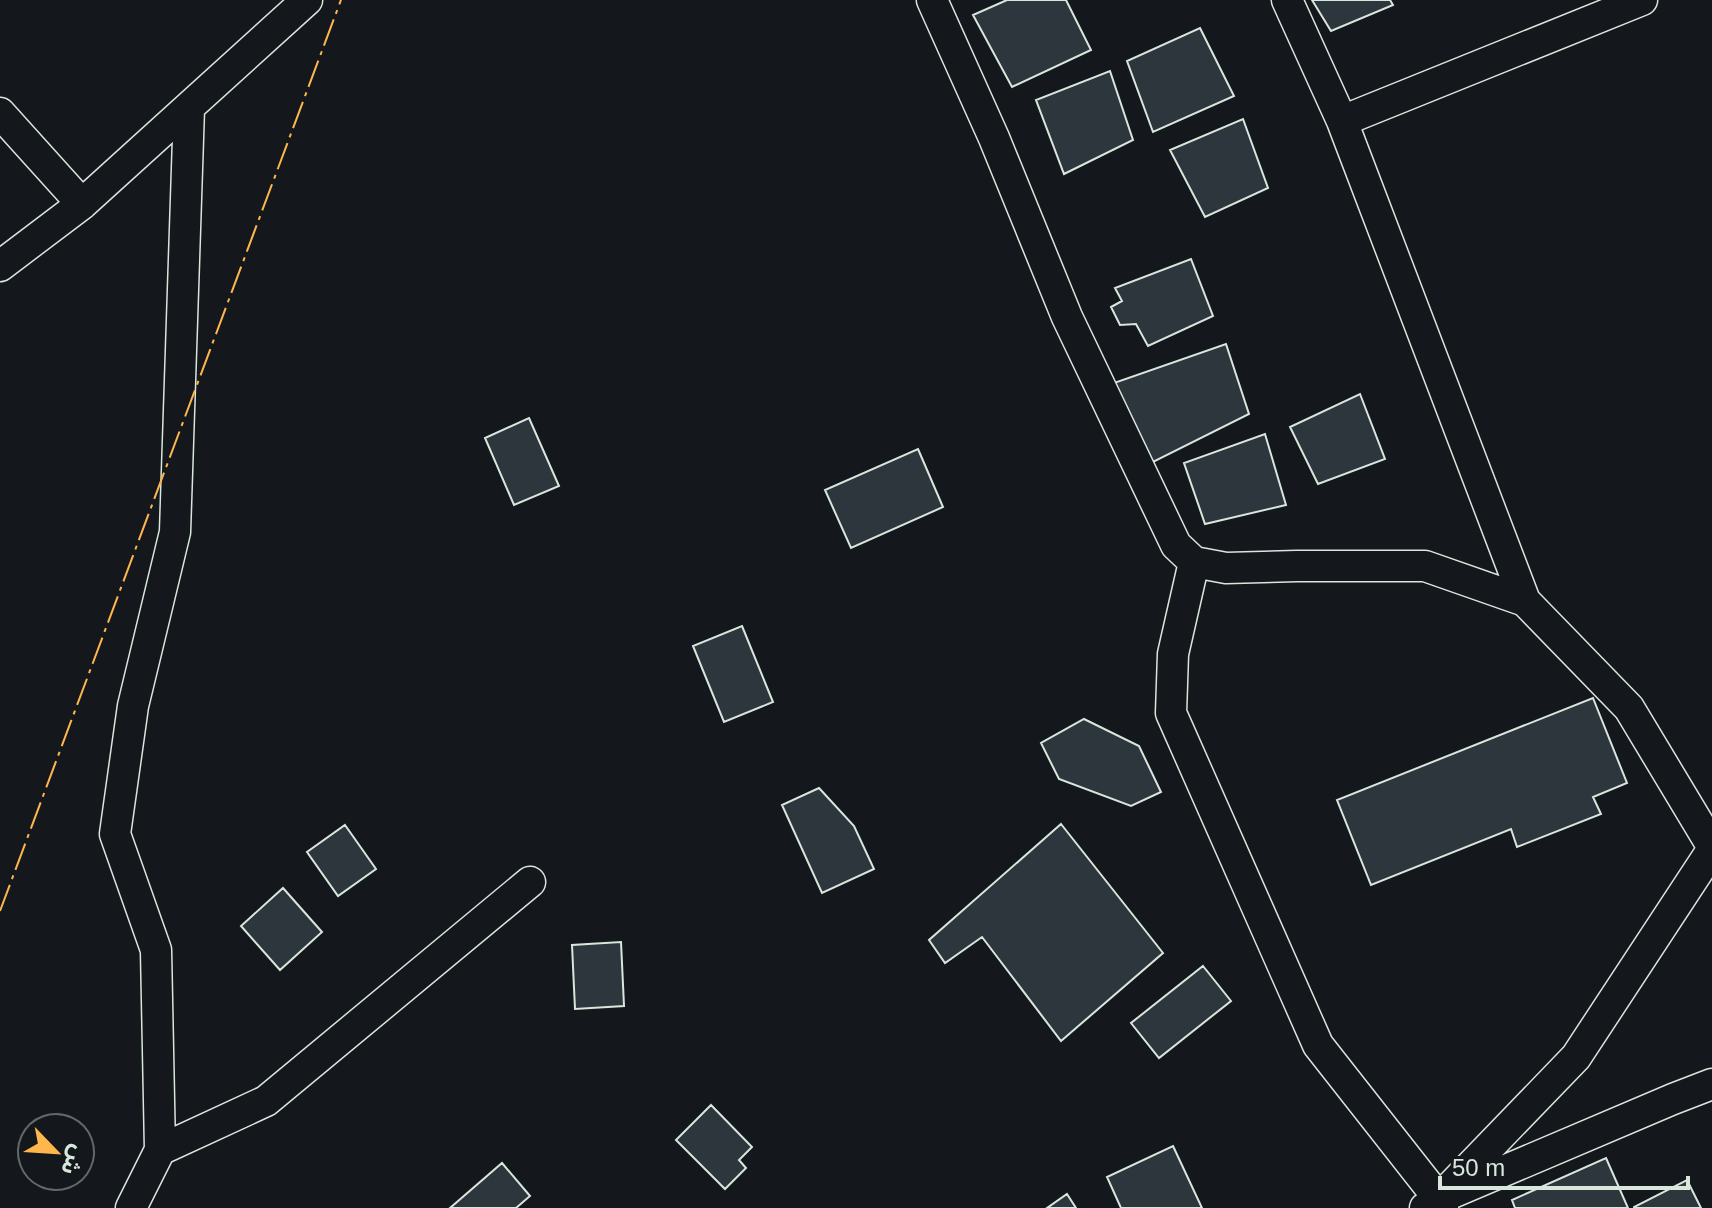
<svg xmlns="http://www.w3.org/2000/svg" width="1712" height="1208" viewBox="0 0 1712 1208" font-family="Helvetica,'Noto Sans Arabic',sans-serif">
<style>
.building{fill:#2c363c;stroke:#d8e6dc;stroke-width:2}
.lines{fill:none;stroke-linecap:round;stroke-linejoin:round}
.minor-casing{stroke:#d8e6dc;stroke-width:33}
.minor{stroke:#14181c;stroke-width:30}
.power{stroke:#ffb74d;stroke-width:2;stroke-dasharray:28 6 4 6;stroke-linecap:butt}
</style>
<rect width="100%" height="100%" fill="#14181c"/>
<!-- building -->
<path class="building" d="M1007,0H1066L1091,50L1012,87L973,15Z
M1312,0H1390L1393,5L1331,31Z
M1200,28L1234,96L1153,132L1127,61Z
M1110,71L1133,140L1064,174L1036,100Z
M1243,119L1268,188L1205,217L1170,150Z
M1191,259L1213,316L1148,346L1136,324L1120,325L1111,307L1122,301L1115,288Z
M1226,344L1249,414L1147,465L1111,384Z
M1360,394L1385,459L1318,484L1290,427Z
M529,418L559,486L514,505L485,438Z
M1265,434L1286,505L1205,524L1184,463Z
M918,449L943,507L851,548L825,490Z
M742,626L773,702L724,722L693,646Z
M1593,698L1627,783L1593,797L1601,814L1517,847L1511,829L1371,885L1337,800Z
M1084,719L1139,746L1161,792L1131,806L1059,779L1041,743Z
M819,788L854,826L874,869L822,893L782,805Z
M1061,824L1163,953L1061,1041L982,937L945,963L929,940Z
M345,825L376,869L338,896L307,852Z
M283,888L322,932L280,970L241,926Z
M621,942L624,1006L575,1009L572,945Z
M1203,966L1231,1001L1159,1058L1131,1023Z
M711,1105L752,1147L739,1160L746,1168L725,1189L676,1140Z
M1173,1146L1202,1208H1121L1107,1177Z
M1606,1158L1628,1208H1515L1512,1200Z
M502,1163L530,1196L516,1208H450Z
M1687,1180L1701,1208H1634V1207Z
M1067,1194L1076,1208H1047Z"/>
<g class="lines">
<defs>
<path id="minor" d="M932,0L994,138L1067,317L1176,545L1194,562L1226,568L1297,566H1425L1525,601L1629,708L1712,846
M1287,0L1342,121L1525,601
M0,113L82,204
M1342,121L1642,0
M0,266L82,204L307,0
M1194,562L1173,654L1171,713L1318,1045L1439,1199L1443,1208
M160,1150L266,1101L530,882
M1452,1193L1673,1099L1712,1084
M131,1208L160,1150L156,950L115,834L133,706L175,532L189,108
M1425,1208L1439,1199L1576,1057L1712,850"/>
</defs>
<!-- minor casing -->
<use href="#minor" class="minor-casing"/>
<!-- minor -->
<use href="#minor" class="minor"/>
<!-- power -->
<path class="power" d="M0,911L341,0"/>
</g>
<!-- north arrow -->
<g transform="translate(56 1152) rotate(115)"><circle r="38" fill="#14181c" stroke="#626a69" stroke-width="2"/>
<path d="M0-6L14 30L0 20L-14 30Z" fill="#ffb74d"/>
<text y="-12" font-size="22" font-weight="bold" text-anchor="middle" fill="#d8e6dc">ش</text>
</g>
<!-- scale -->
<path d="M1440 1176v12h248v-12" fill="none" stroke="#d8e6dc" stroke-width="4"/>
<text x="1452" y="1176" font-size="24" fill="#d8e6dc" stroke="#14181c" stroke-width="6" paint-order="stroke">50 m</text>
</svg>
